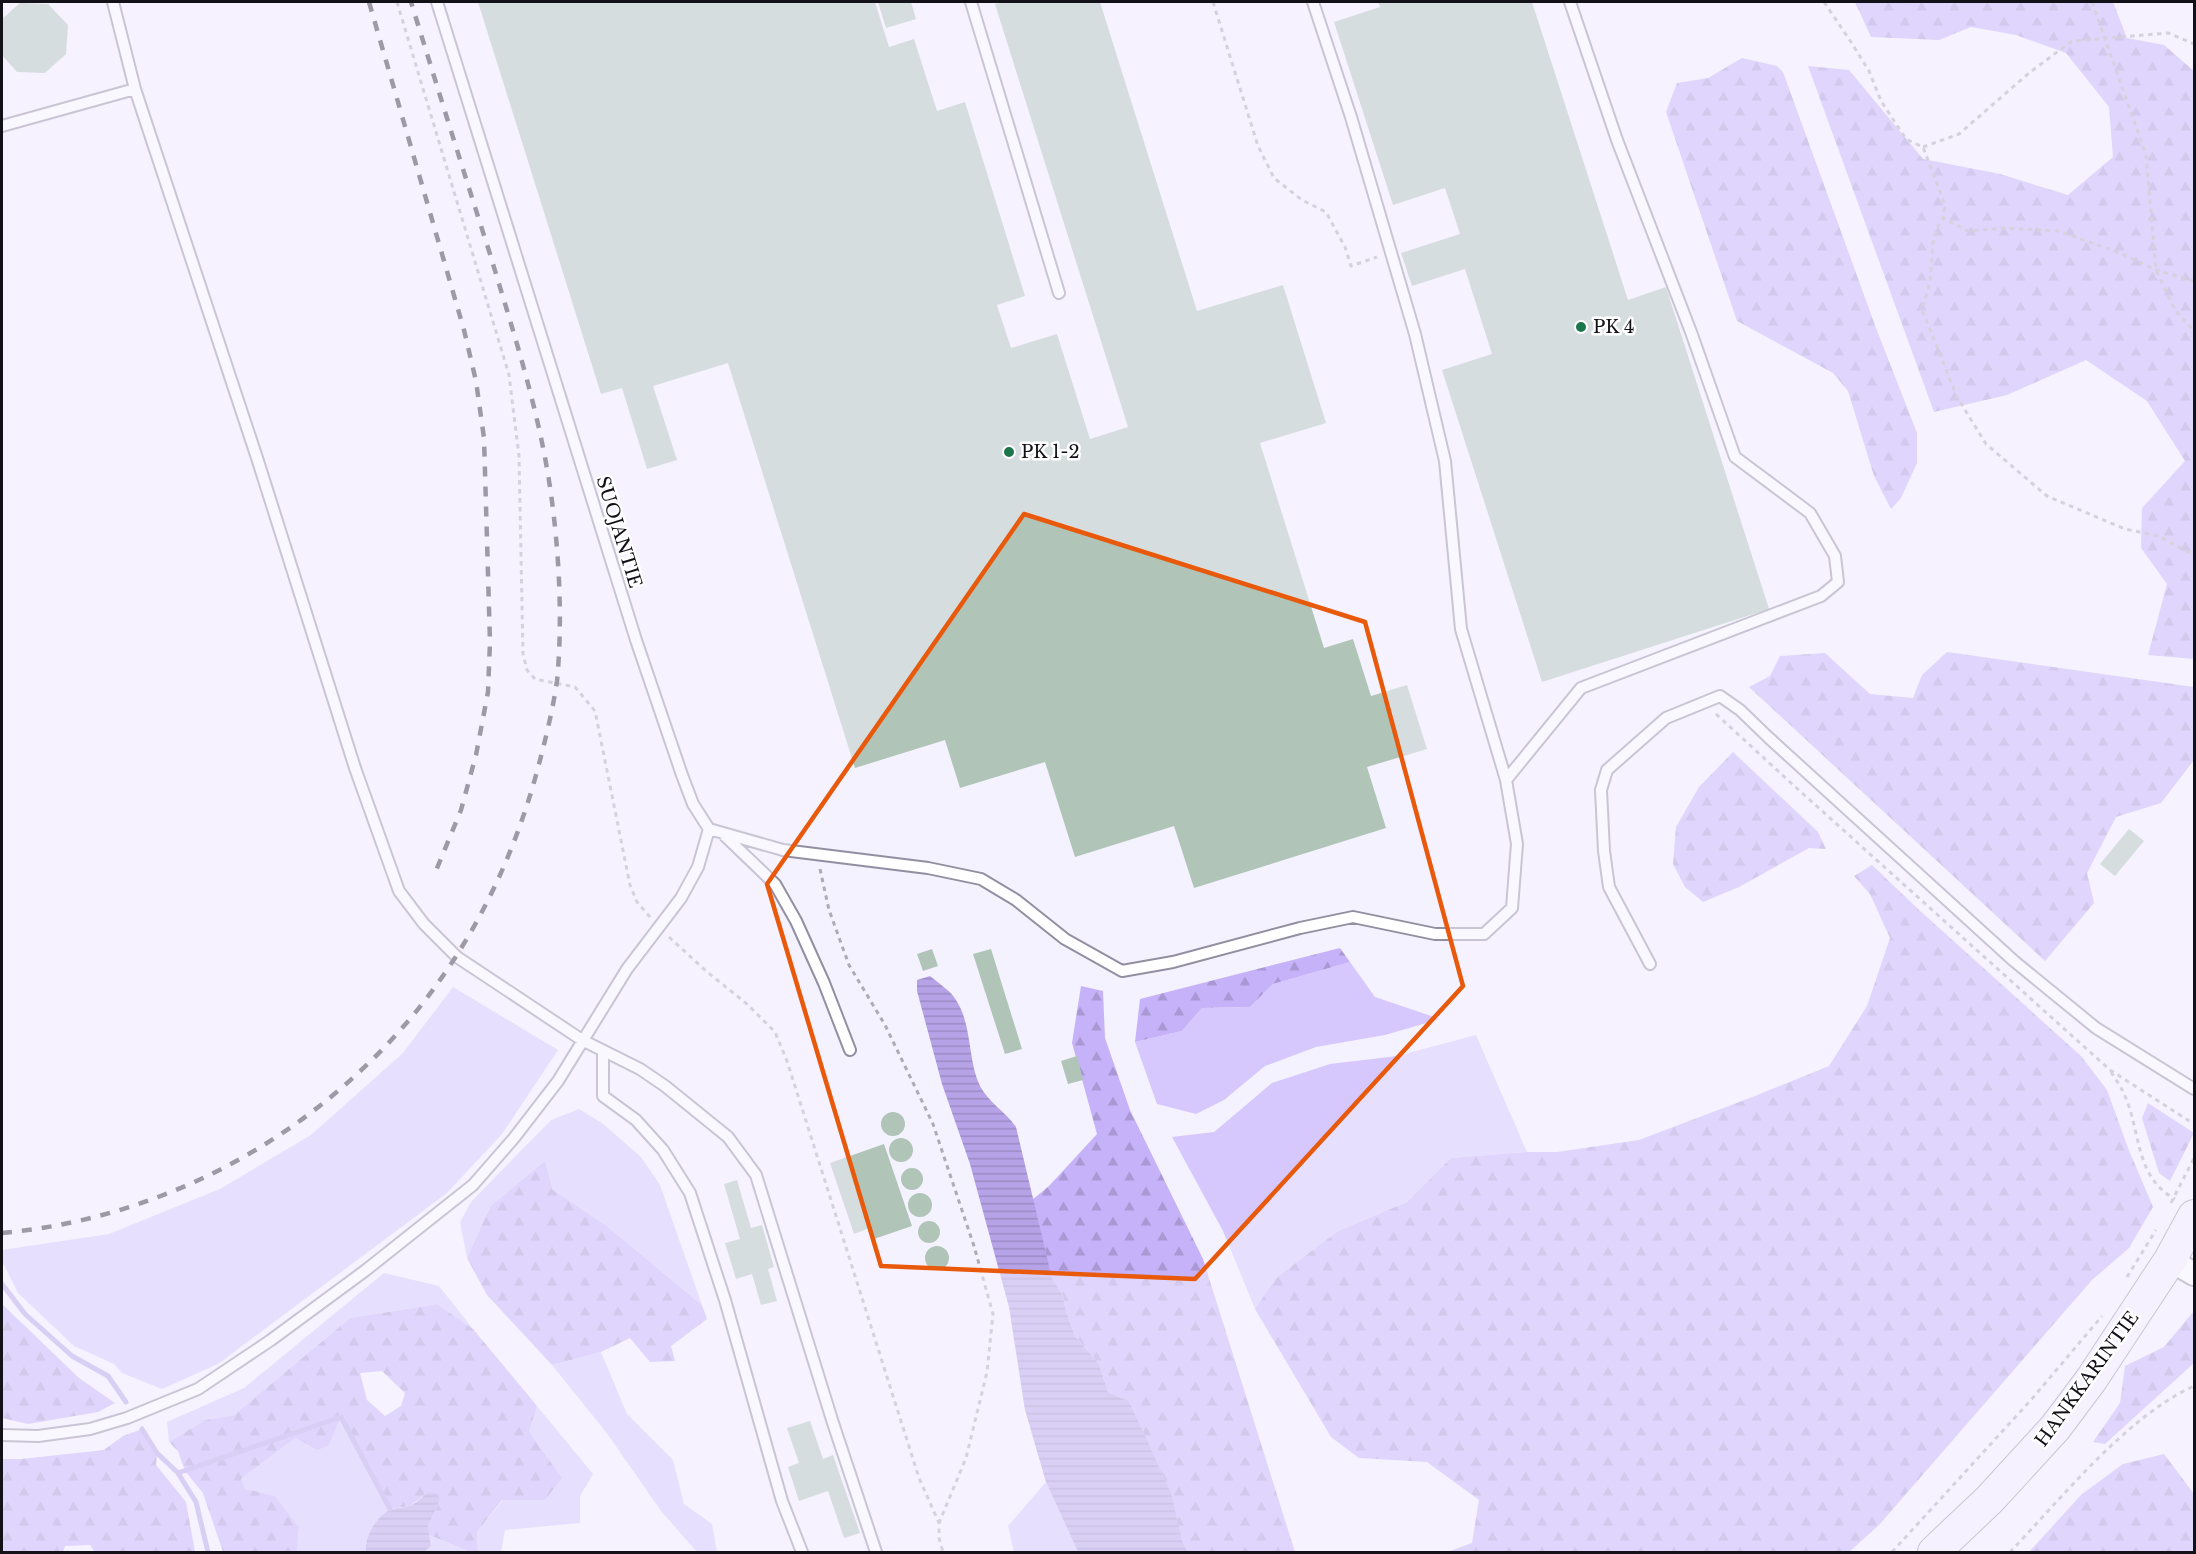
<svg xmlns="http://www.w3.org/2000/svg" width="2196" height="1554" viewBox="0 0 2196 1554" font-family="'Libre Baskerville',serif">
<style>
.grass{fill:#d6c8fd}
.forest{fill:url(#forest-firs);fill-rule:evenodd}
.water{fill:url(#water-rules)}
.lines{fill:none;stroke-linecap:round;stroke-linejoin:round}
.stream{stroke:#b6a2e7;stroke-width:5}
.building{fill:#b0c4b7}
.lane-casing{stroke:#938ea1;stroke-width:14}
.street-casing{stroke:#938ea1;stroke-width:26}
.secondary-casing{stroke:#938ea1;stroke-width:34}
.path{stroke:#adabb6;stroke-width:3;stroke-dasharray:4.5 4.5;stroke-linecap:butt}
.lane{stroke:#fff;stroke-width:10}
.street{stroke:#fff;stroke-width:22}
.secondary{stroke:#f3effc;stroke-width:32}
.rail{stroke:#323038;stroke-width:4.5;stroke-dasharray:10 10;stroke-linecap:butt}
.marked{fill:none;stroke:#e8590c;stroke-width:4.5;stroke-linejoin:round}
.poi-dot{fill:#1c764b;stroke:#fff;stroke-width:2}
.labels{text-anchor:middle;dominant-baseline:central;stroke-width:5;stroke-linejoin:round;paint-order:stroke}
.poi-label{font-size:18px;fill:#131118;stroke:#fff;text-anchor:start}
.street-label{font-size:18px;fill:#131118;stroke:#fff}
</style>
<defs>
<pattern id="forest-firs" width="22" height="20" patternUnits="userSpaceOnUse" patternTransform="scale(1.5)"><rect width="22" height="20" fill="#c6b2f8"/><path d="M5 1l3.5 6h-7zM16 11l3.5 6h-7z" fill="#a998d4"/></pattern>
<pattern id="water-rules" width="6" height="5" patternUnits="userSpaceOnUse" patternTransform="scale(1.5)"><rect width="6" height="5" fill="#b6a2e7"/><path d="M0 2.5h6" fill="none" stroke="#9c8ac5"/></pattern>
</defs>
<rect width="100%" height="100%" fill="#f5f2ff"/>
<!-- grass -->
<path class="grass" d="M1350,962L1375,997L1440,1019L1385,1035L1316,1047L1265,1066L1224,1100L1196,1114L1157,1104L1135,1042L1182,1031L1202,1008L1250,1007L1273,984Z
M453,987L558,1050L502,1134L447,1193L218,1364L162,1389L122,1373L114,1364L74,1346L18,1293L2,1261V1250L109,1234L220,1189L311,1135L403,1053Z
M1476,1035L1527,1152L1451,1158L1407,1202L1338,1231L1276,1278L1255,1309L1223,1231L1172,1137L1214,1132L1272,1083L1330,1064L1397,1056Z
M579,1109L602,1123L641,1157L660,1185L702,1305L608,1227L552,1189L490,1207L467,1258L460,1222L471,1202L551,1120Z
M384,1273L439,1286L473,1329L437,1304L350,1318L234,1415L205,1420L169,1442L167,1422L244,1388Z
M601,1352L627,1414L673,1460L684,1504L712,1524L717,1552H697L661,1511L606,1432L552,1365Z
M537,1406L593,1474L580,1496V1523L505,1530L501,1552H478L477,1532L503,1500H545L529,1432Z
M341,1417L390,1509C379,1520 364,1536 366,1552H297L299,1527L275,1496L244,1489L241,1479L295,1438L317,1450Z
M1046,1482L1078,1552H1014L1008,1526Z
M429,1535L470,1552H424L431,1546Z"/>
<!-- forest -->
<path class="forest" d="M1855,2H2113L2127,38L2164,45L2194,71V659L2148,655L2167,584L2141,548L2142,508L2185,461L2147,401L2086,360L2007,395L1934,412L1808,66L1849,70L1923,159L2000,174L2068,195L2113,157L2109,107L2066,53L2016,35L1971,27L1939,40L1871,37Z
M1742,58L1777,66L1783,72L1876,328L1917,433V463L1901,498L1891,509L1874,476L1848,391L1833,373L1737,321L1666,112L1677,83L1708,78Z
M1947,652L2194,687V760L2161,803L2116,817L2087,873L2094,903L2045,961L1749,687L1770,676L1780,656L1825,653L1870,694L1913,698L1922,675Z
M1733,752L1818,832L1826,849L1809,848L1739,887L1703,902L1685,887L1673,864L1676,827L1699,787Z
M1872,865L1918,909L2081,1056L2107,1090L2128,1148L2153,1207L2129,1248L2092,1280L1879,1525L1849,1552H1447L1472,1543L1479,1500L1427,1462L1359,1458L1331,1437L1255,1309L1276,1278L1338,1231L1407,1202L1451,1158L1527,1152H1557L1639,1140L1755,1096L1829,1066L1867,1006L1890,938L1870,894L1854,876Z
M1340,948L1350,962L1273,984L1250,1007L1202,1008L1182,1031L1135,1042L1140,999Z
M1081,986L1103,991L1105,1038L1130,1110L1203,1259L1295,1552H1188L1182,1540L1159,1469L1129,1401L1108,1392L1099,1364L1075,1336L1066,1311L1063,1296L1052,1278L1032,1200L1049,1186L1097,1134L1072,1043Z
M2148,1103L2194,1133L2170,1181L2159,1173L2142,1118Z
M545,1161L552,1189L608,1227L702,1305L707,1319L671,1346L675,1361L650,1362L630,1338L601,1352L552,1365L487,1295L467,1258L490,1207Z
M2,1304L79,1378L115,1403L98,1412L28,1424L2,1418Z
M437,1304L473,1329L537,1406L529,1432L562,1478L545,1500H502L477,1532L478,1552H470L429,1535L428,1526L440,1500L427,1493L410,1506L390,1509L341,1417L328,1446L317,1450L295,1438L241,1479L245,1489L275,1496L299,1527L297,1552H223L203,1493L185,1471L178,1451L169,1442L205,1420L234,1415L350,1318ZM382,1371L405,1393L401,1406L385,1416L367,1400L360,1373Z
M2193,1312L2194,1313V1363L2105,1444L2093,1442L2120,1403L2125,1366L2164,1347Z
M142,1429L157,1453L156,1465L186,1502L195,1552H95L90,1545L65,1546L63,1552H2V1459H21L104,1450L123,1436Z
M2164,1454L2194,1494V1552H2029L2082,1494L2123,1464Z"/>
<!-- water -->
<path class="water" d="M930,976C938,983 948,989 954,997C973,1023 967,1059 980,1086C989,1103 1005,1111 1016,1127L1052,1278L1063,1296L1066,1311L1075,1336L1099,1364L1108,1392L1129,1401L1171,1493L1182,1540L1188,1552H1078L1046,1482L1025,1410L1009,1307L970,1164L942,1084L917,991V980Z
M427,1493H437L440,1500L428,1526L431,1546L424,1552H366C364,1537 378,1513 393,1509C399,1507 406,1508 412,1505C417,1502 422,1497 427,1493Z"/>
<g class="lines">
<!-- stream -->
<path class="stream" d="M2,1284L25,1314L72,1356L108,1376L126,1402
M142,1429L157,1453L178,1473L196,1502L208,1552
M178,1473L341,1417L390,1509"/>
</g>
<!-- building -->
<path class="building" d="M478,2H875L889,47L914,39L937,111L965,102L1025,296L997,305L1011,348L1057,334L1090,439L1128,427L995,4L1004,2H1100L1197,311L1283,285L1326,423L1260,443L1324,648L1353,639L1371,696L1407,685L1427,749L1367,767L1386,828L1194,888L1174,826L1075,857L1045,762L960,788L945,740L855,768L728,363L653,386L677,460L647,469L622,388L601,394Z
M878,2H911L916,19L886,28Z
M1378,2H1532L1628,300L1666,287L1769,609L1542,682L1442,370L1492,354L1465,269L1412,286L1401,253L1460,234L1445,188L1393,205L1334,22L1380,7Z
M20,3L48,4L68,25L66,54L45,73L17,72L2,55V19Z
M2129,829L2144,841L2115,876L2100,864Z
M932,949L938,966L923,971L917,954Z
M991,949L1022,1049L1005,1054L973,954Z
M1077,1056L1083,1080L1068,1084L1061,1061Z
M881 1124a12 12 0 1 1 24 0a12 12 0 1 1-24 0Z
M889 1150a12 12 0 1 1 24 0a12 12 0 1 1-24 0Z
M884,1144L912,1226L874,1239L870,1228L854,1234L830,1163Z
M901 1179a11 11 0 1 1 22 0a11 11 0 1 1-22 0Z
M737,1180L751,1228L762,1225L774,1267L768,1269L777,1301L761,1305L752,1274L736,1279L725,1243L740,1239L724,1184Z
M908 1205a12 12 0 1 1 24 0a12 12 0 1 1-24 0Z
M918 1232a11 11 0 1 1 22 0a11 11 0 1 1-22 0Z
M925 1258a12 12 0 1 1 24 0a12 12 0 1 1-24 0Z
M810,1421L823,1459L833,1455L860,1533L844,1538L828,1491L799,1501L788,1467L799,1463L787,1428Z"/>
<g class="lines">
<defs>
<path id="lane" d="M113,2L135,89L258,461L355,768L399,891L424,924L457,957L582,1040L640,1069L665,1086L728,1137L756,1175L833,1423L876,1552
M971,2L1059,293
M2,126L135,89
M1506,780L1581,688L1821,596L1838,582L1835,556L1810,513L1735,457L1691,332L1617,140L1570,2
M709,829L783,850L928,868L981,879L1016,900L1065,939L1122,971L1173,962L1300,928L1353,917L1435,934H1484L1512,908L1517,844L1506,780L1461,629L1445,461L1415,334L1351,117L1313,2
M725,836L775,884L796,921L824,983L850,1050
M1650,964L1609,887L1604,851L1601,790L1607,770L1666,718L1720,696L1740,710L1769,738L2014,961L2096,1028L2194,1089
M603,1051V1096L636,1120L663,1150L690,1193L725,1300L782,1501L802,1552
M2,1435L38,1436L90,1429L127,1418L198,1389L271,1340L366,1270L473,1185L514,1138L558,1081L627,969L681,898L698,867L709,829L693,804L682,775L636,640L437,2"/>
<path id="street" d="M2170,1260L2194,1274"/>
<path id="secondary" d="M1934,1552L1990,1499L2055,1428L2091,1380L2170,1260L2194,1216"/>
</defs>
<!-- lane casing -->
<use href="#lane" class="lane-casing"/>
<!-- street casing -->
<use href="#street" class="street-casing"/>
<!-- secondary casing -->
<use href="#secondary" class="secondary-casing"/>
<!-- path -->
<path class="path" d="M397,2L509,375L519,456L523,654L527,670L535,679L575,687L595,711L630,885L637,902L650,917
M1213,2L1258,146L1274,178L1302,200L1326,212L1345,247L1351,266L1377,257
M1824,2L1851,42L1869,71L1881,101L1906,139L1923,147L1945,205L1943,218
M2092,2L2146,155L2156,270L2175,310L2194,331
M1923,147L1959,134L2029,73L2072,41L2168,33L2194,44
M2194,281L2156,270L2120,253L2058,231L2006,228L1968,231L1943,218L1938,226L1933,243L1930,282L1922,310L1957,397L1986,444L2047,496L2125,529L2158,536L2194,555
M1716,714L1791,783L2110,1070L2194,1124
M820,869L829,910L849,965L885,1025L933,1124L974,1246L993,1314L987,1372L966,1458L939,1523
M669,937L706,971L747,1004L775,1032L787,1061L919,1478L939,1523V1538L943,1552
M2111,1072C2116,1080 2122,1088 2125,1096C2141,1133 2135,1177 2175,1199
M2171,1203L2194,1158
M2127,1277L2156,1230
M1892,1552L2031,1400L2102,1316
M2010,1552C2061,1499 2127,1416 2194,1386"/>
<!-- lane -->
<use href="#lane" class="lane"/>
<!-- street -->
<use href="#street" class="street"/>
<!-- secondary -->
<use href="#secondary" class="secondary"/>
<!-- rail -->
<path class="rail" d="M369,2L464,330L476,381L484,438L490,642L488,692L476,755L461,810L435,873
M2,1233C134,1221 260,1164 357,1074C448,991 508,883 539,764C546,737 553,709 557,681C563,619 559,548 550,487C538,407 513,331 490,254C463,170 437,86 411,2"/>
</g>
<!-- marked area -->
<path d="M0 0H2196V1554H0ZM1024,514L1365,622L1463,986L1195,1279L881,1266L767,884Z" fill="#f5f2ff" fill-opacity=".55" fill-rule="evenodd"/>
<path class="marked" d="M1024,514L1365,622L1463,986L1195,1279L881,1266L767,884Z"/>
<!-- markers -->
<g class="poi-dot">
<circle cx="1581" cy="327" r="6"/>
<circle cx="1009" cy="452" r="6"/>
</g>
<g class="labels">
<!-- poi labels -->
<g class="poi-label">
<text x="1593" y="327">PK 4</text>
<text x="1021" y="452">PK 1-2</text>
</g>
<!-- street labels -->
<g class="street-label">
<text transform="translate(619 532) rotate(73)">SUOJANTIE</text>
<text transform="translate(2087 1379) rotate(-54)">HANKKARINTIE</text>
</g>
</g>
<!-- border -->
<rect width="2196" height="1554" fill="none" stroke="#131118" stroke-width="6"/>
</svg>
